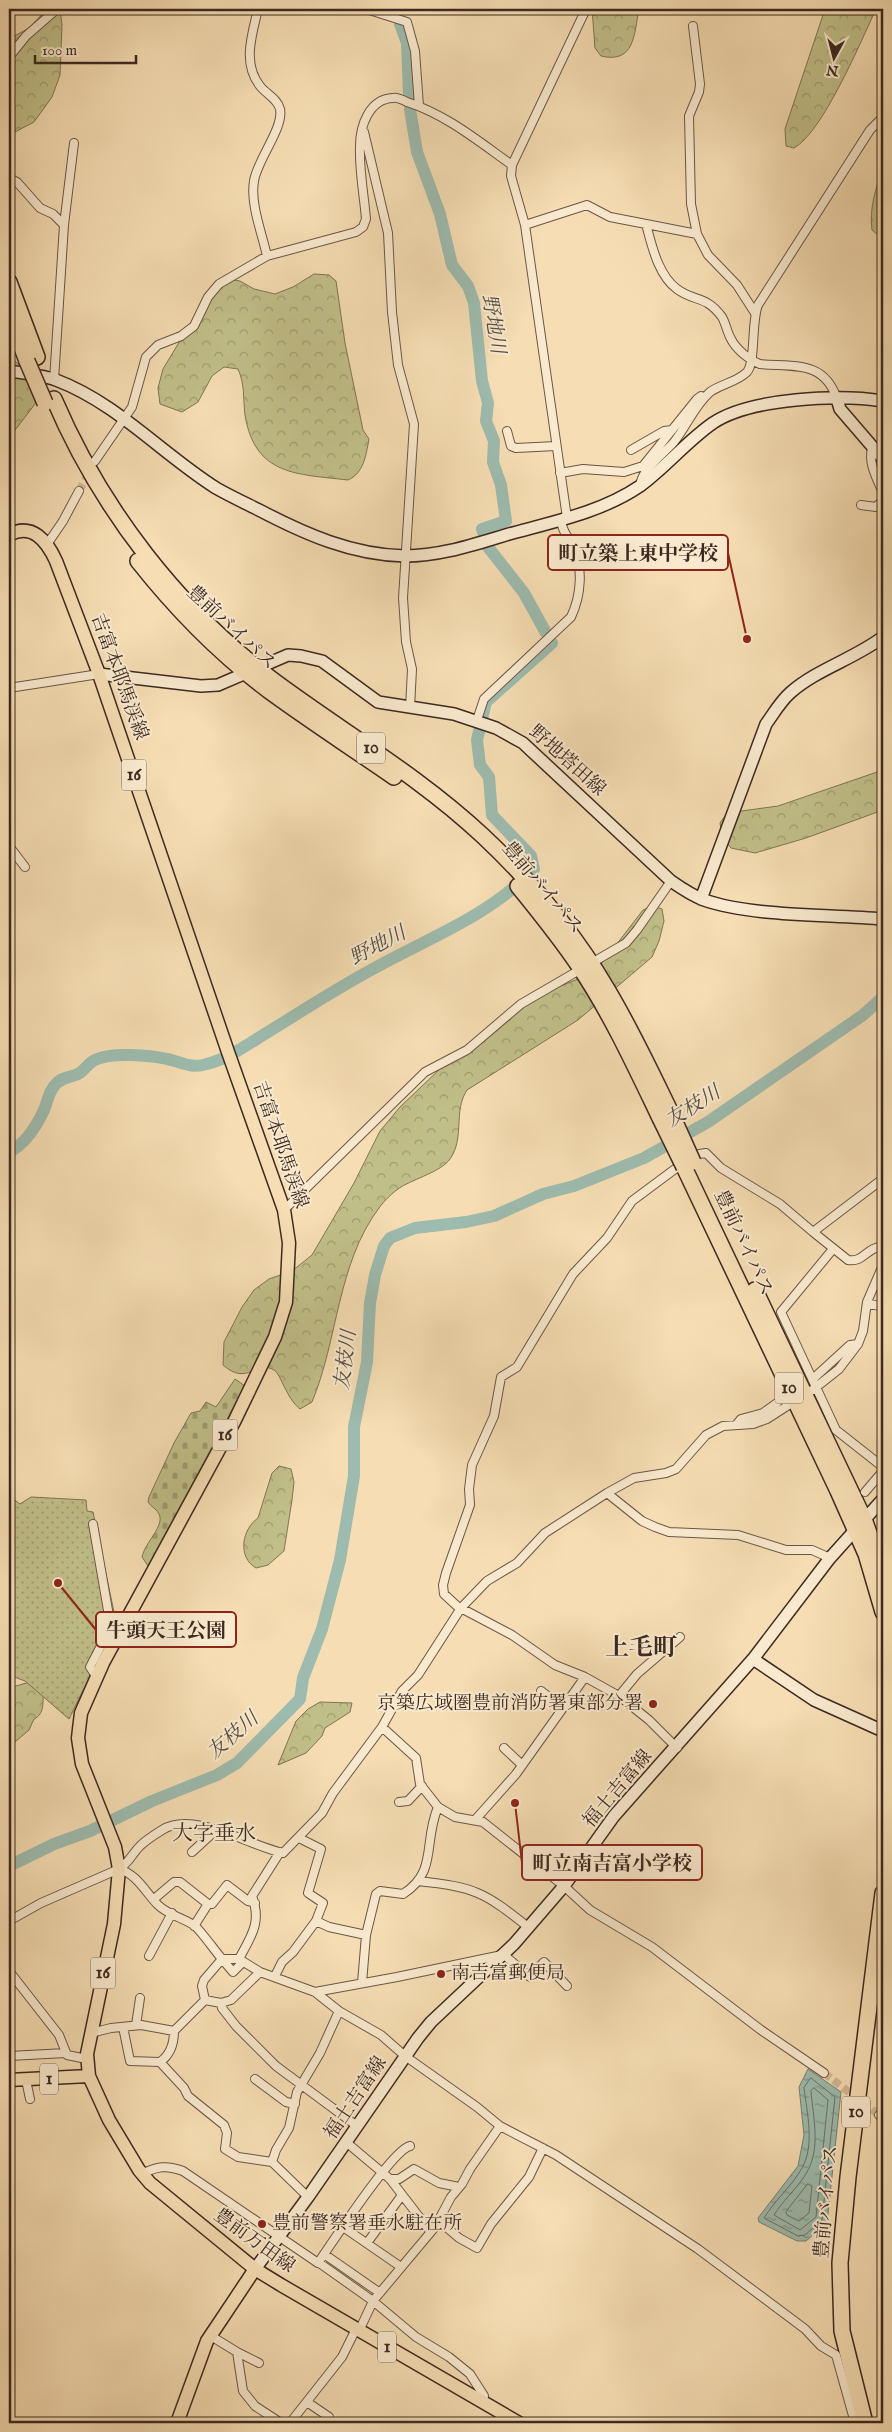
<svg xmlns="http://www.w3.org/2000/svg" width="892" height="2432" viewBox="0 0 892 2432" font-family="'IM FELL English','Noto Serif JP',serif">
<style>
.forest{fill:url(#forest-crowns);stroke:#7f7455}
.cemetery{fill:url(#cemetery-stones);stroke:#7f7455}
.park{fill:url(#park-dots);stroke:#7f7455}
.water{fill:url(#water-ripples);stroke:#778176}
.lines{fill:none;stroke-linecap:round;stroke-linejoin:round}
.shore{stroke:#6d7268;stroke-width:1}
.river{stroke:#9dbbae;stroke-width:12}
.street-tunnel{stroke:#d1b996;stroke-width:8;stroke-dasharray:8 4;stroke-linecap:butt}
.street-casing{stroke:#6b5646;stroke-width:10}
.secondary-casing{stroke:#3d2921;stroke-width:14}
.primary-casing{stroke:#3d2921;stroke-width:15}
.highway-casing{stroke:#3d2921;stroke-width:18}
.street{stroke:#f9e9ce;stroke-width:8}
.secondary{stroke:#f9e9ce;stroke-width:11}
.primary{stroke:#f6ddb3;stroke-width:12}
.highway{stroke:#f6ddb3;stroke-width:15}
.highway-bridge-casing{stroke:#3d2921;stroke-width:18;stroke-linecap:butt}
.highway-bridge{stroke:#f6ddb3;stroke-width:15}
.poi-dot{fill:#8f2418;stroke:#f9e9ce;stroke-width:2}
.labels{text-anchor:middle;dominant-baseline:central;stroke-width:4;stroke-linejoin:round;paint-order:stroke}
.shield{fill:#f9e9ce;stroke:#756355;stroke-width:1}
.shield-label{font-size:18px;font-weight:bold;fill:#3d2921}
.street-label{font-size:19px;fill:#3d2921;stroke:#f9e9ce}
.poi-label{font-size:19px;fill:#3d2921;stroke:#f9e9ce;text-anchor:start}
.water-label{font-size:20px;font-style:italic;fill:#554e44;stroke:#f9e9ce}
.quarter-label{font-size:21px;fill:#3d2921;stroke:#f9e9ce}
.district-label{font-size:24px;font-weight:bold;fill:#3d2921;stroke:#f9e9ce}
.leader{fill:none;stroke:#8f2418;stroke-width:2}
.callout-dot{fill:#8f2418;stroke:#f9e9ce;stroke-width:2}
.callout{fill:#f9e9ce;stroke:#8f2418;stroke-width:2}
.callout-label{font-size:20px;text-anchor:middle;font-weight:bold;fill:#3d2921}
</style>
<defs>
<pattern id="forest-crowns" width="20" height="18" patternUnits="userSpaceOnUse" patternTransform="scale(1.25)"><rect width="20" height="18" fill="#c1bf89"/><path d="M2 6a3 3 0 1 1 6 0M12 15a3 3 0 1 1 6 0" fill="none" stroke="#9e9b70"/></pattern>
<pattern id="cemetery-stones" width="16" height="16" patternUnits="userSpaceOnUse" patternTransform="scale(1.25)"><rect width="16" height="16" fill="#c1bf89"/><path d="M2 7V4a2 2 0 0 1 4 0v3zM10 15v-3a2 2 0 0 1 4 0v3z" fill="#9e9b70"/></pattern>
<pattern id="park-dots" width="8" height="8" patternUnits="userSpaceOnUse" patternTransform="scale(1.25)"><rect width="8" height="8" fill="#c1bf89"/><path d="M2 2h.1M6 6h.1" fill="none" stroke="#9e9b70" stroke-width="1.8" stroke-linecap="round"/></pattern>
<pattern id="water-ripples" width="26" height="14" patternUnits="userSpaceOnUse" patternTransform="scale(1.25)"><rect width="26" height="14" fill="#9dbbae"/><path d="M2 4q2-2 4 0t4 0M15 11q2-2 4 0t4 0" fill="none" stroke="#81988d"/></pattern>
</defs>
<rect width="100%" height="100%" fill="#f6ddb3"/>
<filter id="stains"><feTurbulence type="fractalNoise" baseFrequency=".004" numOctaves="4"/><feColorMatrix values="0 0 0 0 .2 0 0 0 0 .09 0 0 0 0 .02 0 0 0 .5 -.17"/></filter>
<radialGradient id="worn" r=".72"><stop offset=".6" stop-color="#630" stop-opacity="0"/><stop offset="1" stop-color="#630" stop-opacity=".3"/></radialGradient>
<!-- forest -->
<path class="forest" d="M47,9H60L62,25L60,75L52,97L34,122L13,133H9V39L29,28Z
M592,9H639C634,34 635,64 601,56L595,48Z
M825,9H876C861,41 823,132 794,148L786,146L785,129Z
M883,167V239L872,230C869,207 876,189 883,167Z
M314,274L329,275L336,281L345,343L363,430L369,439C366,455 364,473 348,480C297,474 255,476 245,415C243,399 245,384 238,369L224,367L212,376L198,402L182,412L160,404L158,388L163,369L207,296L223,278L240,281L254,289L275,294L293,287Z
M9,356L39,382L35,404L9,438Z
M883,770V810L806,838L755,853L731,848L722,836L720,823L727,813L778,806Z
M653,906L662,909L664,921L659,941L652,957L578,1020L467,1090C453,1111 465,1138 450,1159C442,1171 414,1179 401,1187C393,1192 384,1201 379,1208C337,1264 338,1340 312,1402L300,1409C286,1398 281,1374 274,1370C256,1359 248,1387 223,1365L224,1342L242,1307L254,1290L269,1279L292,1271L312,1255L354,1183L380,1131L400,1107L443,1066L508,1014L543,993L588,975L603,962L643,910Z
M279,1466L291,1469L294,1482L292,1500L284,1551L268,1565L256,1568C237,1557 242,1529 258,1518L272,1473Z
M33,1681L43,1690C43,1701 45,1714 34,1719L29,1730L9,1747V1688Z
M320,1702L352,1703L350,1712L325,1728L322,1736L306,1753L278,1765L296,1721L308,1709Z"/>
<!-- cemetery -->
<path class="cemetery" d="M235,1379L245,1386L148,1566L142,1557C145,1542 165,1526 159,1514C157,1509 151,1507 148,1502L149,1497L174,1443L191,1413L200,1411L206,1402L216,1407Z"/>
<!-- park -->
<path class="park" d="M31,1497L86,1500L87,1511L93,1512L114,1612L119,1617L69,1719L25,1681L9,1675V1500L12,1498L20,1504Z"/>
<!-- water -->
<path class="water" d="M808,2069L841,2092L827,2223L806,2241H797L759,2222L758,2218L798,2166L804,2135L799,2087Z"/>
<g class="lines">
<!-- shore -->
<path class="shore" d="M811,2078L835,2097L822,2220L805,2235L798,2236L764,2218C775,2200 792,2186 802,2168C815,2145 807,2113 804,2088Z
M814,2088L828,2100L816,2217L800,2230L774,2215C783,2200 798,2188 807,2172C821,2148 813,2117 811,2091Z
M808,2184L812,2186L809,2213L799,2221L787,2215L786,2212Z"/>
<!-- river -->
<path class="river" d="M394,9L395,11
M400,24L407,43L409,96
M410,109L417,152L440,214L452,265L468,286L474,303L482,381L488,403L486,421L494,441L493,462L501,485L506,521L482,529L484,535
M488,547L524,593L546,633
M9,1152C26,1144 37,1125 44,1110C48,1101 48,1093 55,1085C61,1077 69,1078 78,1074C84,1071 88,1063 95,1060C110,1052 150,1055 167,1059C179,1061 189,1068 203,1065C226,1060 244,1047 263,1035C299,1013 334,990 371,970C428,938 488,917 534,869L531,856L492,815L489,777L480,765L477,740L486,702L552,643
M9,1866L54,1844L90,1831L152,1801L217,1775L237,1763L300,1699L303,1678L322,1629L340,1560L354,1476V1427L367,1362L370,1303L375,1275L384,1246L390,1238L415,1228L466,1222L494,1216L543,1194L574,1186L644,1158L708,1122L863,1015L883,997"/>
<!-- street-tunnel -->
<path class="street-tunnel" d="M79,491L91,469
M777,1403L793,1392
M824,2073L879,2115"/>
<defs>
<path id="street" d="M258,9C252,35 242,63 260,86C266,94 277,98 280,109C284,128 257,160 254,181C250,204 262,233 267,256
M366,9L407,22L415,51L419,106
M693,26L700,84L699,92L689,116L691,204L697,234L708,255L737,285L755,313
M9,57L26,36L57,9
M364,132L388,233L392,312L398,365L414,424L403,598L406,642L412,669L410,708
M9,178L17,182L40,208L53,214L64,225
M646,224L697,234
M525,225L587,205L610,217L646,224C652,246 658,275 677,289C694,302 706,295 722,317C726,324 727,332 731,339C736,349 749,360 760,364C794,367 824,360 837,399
M54,380L64,225L74,143
M507,431L511,446L516,448L556,446
M872,448C868,464 877,478 883,493
M631,450L664,431L672,430
M95,461L132,407L146,357L158,345L181,336L194,326L208,297L219,284L267,256L356,232L363,227L366,219C364,195 359,170 360,146C360,126 369,99 393,98C397,97 403,100 407,102C447,115 478,141 512,165
M560,473L583,469L624,472L643,466L697,399L701,396L704,397
M640,486C642,468 663,455 674,442C687,426 694,406 710,392C721,384 737,382 747,372C756,362 751,322 758,305L870,130L883,117
M861,505L876,507L883,500
M567,518L525,225L511,176L512,165L586,9
M48,543L63,521L79,491
M9,688L99,674
M477,720L484,699L571,617C581,596 584,566 572,544C567,535 562,531 561,520
M9,846L25,867
M284,1210L425,1072L467,1050L521,1004L626,943L637,930L671,881
M813,1232L848,1260C864,1263 867,1246 883,1247
M833,1249L781,1312L836,1430L883,1467
M867,1303L883,1307
M815,1377L850,1345L858,1344
M736,1425L741,1419L763,1413L777,1403
M865,1492L883,1471
M607,1493L642,1521L655,1527L669,1532L738,1535L786,1550H812L830,1558
M93,1524L109,1616L105,1638L90,1667L96,1676
M541,1691L563,1708
M619,1696L637,1674L680,1637
M382,1727L416,1758L420,1784L438,1807L455,1817L483,1822L564,1886L590,1910L652,1947L761,2030L824,2073
M504,1748L522,1765
M677,1748L649,1720L619,1696L585,1677L555,1665L512,1635L457,1606L444,1594L443,1585L446,1573L470,1505L469,1489L472,1465L494,1416L501,1377L517,1367L573,1274L607,1238L632,1201L675,1169L699,1154L706,1153L721,1168L780,1204L813,1232L880,1181
M399,1802L408,1801L422,1786
M475,1820L516,1774L585,1677
M299,1838L321,1849L308,1893L323,1903L316,1921
M192,1852L216,1830
M119,1869C137,1874 146,1893 158,1905C168,1915 184,1918 195,1926C201,1931 215,1951 222,1959H239L260,1972L315,1992L339,2011L381,2035L405,2056L477,2107L500,2126L556,2155L698,2249L805,2329L821,2346L836,2355L855,2423
M418,1881C475,1887 484,1892 528,1927
M154,1899L174,1882H180L208,1904
M9,1921L41,1903L119,1869C129,1863 132,1854 140,1846C146,1840 154,1835 162,1830C193,1810 250,1846 283,1853L322,1813L333,1793L382,1727L402,1691L418,1675L461,1608L487,1581L517,1563L545,1533L607,1493L634,1478L666,1473L676,1469L706,1435L723,1426L753,1424L767,1419L815,1388L839,1369L858,1344L863,1331L867,1302L883,1265
M194,1926L208,1904H212L227,1885L248,1901L255,1903
M503,1954L530,1977L544,1962L567,1986
M149,1956L172,1913
M239,1959C251,1936 262,1923 252,1896L280,1852
M9,1971L59,2035L67,2055L87,2059
M275,1976L282,1962L293,1952L316,1921L329,1927L366,1935
M362,1983L366,1935L376,1894L380,1891L403,1894C438,1872 423,1842 438,1807
M315,1992L397,1977L502,1955
M205,2000L202,1986L204,1980L222,1959L233,1972L243,1962
M221,2003L222,2008L236,2026L276,2066L357,2126
M136,2025L140,1998
M123,2027L130,2061L160,2062L184,2088L188,2096L224,2125L227,2133L225,2149L238,2157L272,2162L308,2197
M91,2033L111,2028L141,2025L174,2031L205,2000L221,2003L231,2000L260,1972
M9,2056L66,2053
M160,2062C170,2055 174,2043 174,2031
M255,2079L286,2102L295,2104
M26,2080L30,2099
M879,2115L883,2118
M346,2142L390,2179L430,2231
M272,2162L276,2150L289,2128L297,2092L320,2053L339,2011
M142,2174C157,2166 167,2165 183,2171L318,2263C332,2243 392,2150 410,2146
M390,2179H399L414,2169L439,2183L459,2187
M438,2220L459,2238L477,2248L491,2224L529,2177L543,2148
M343,2227L401,2267
M367,2243L402,2195
M324,2254L380,2293
M318,2262L373,2301L416,2337L449,2357L470,2374L484,2396L483,2402
M359,2331L373,2301L435,2227L451,2197L462,2184L470,2169L500,2126
M211,2336L237,2352L243,2391L255,2406L281,2423
M237,2352L259,2363
M307,2402L329,2417
M290,2423L342,2357L356,2329"/>
<path id="secondary" d="M9,371C24,373 42,375 56,380C117,403 162,454 216,488C230,496 245,503 259,510C305,534 352,555 405,556C441,556 475,544 509,534C553,522 602,512 640,486C666,467 687,441 713,423C750,398 840,394 883,401
M837,399L840,409L883,459
M99,674L201,686L218,685L288,655L301,656L322,661L378,702L454,714L496,728L523,743L671,881C681,888 691,895 704,900C753,917 830,914 883,919
M701,899L766,724C774,713 780,702 790,693C817,669 854,659 883,637
M753,1659L814,1700L883,1731
M255,2269L308,2197L418,2038L431,2022L514,1944L564,1886L614,1816L753,1659L830,1558L883,1499"/>
<path id="primary" d="M9,535C32,522 47,541 56,561L99,674L228,1052L284,1210L289,1243L286,1302L275,1337L234,1422L103,1663L81,1713L78,1738L82,1764L115,1847L119,1869L114,1924L87,2054L89,2076L109,2120L139,2170L150,2183L255,2269L281,2285L519,2423
M9,2080L89,2076
M177,2423L207,2341L255,2269"/>
<path id="highway" d="M9,282L37,357
M9,313L27,361
M54,399C101,509 178,609 274,681C344,733 419,776 483,836C531,881 574,933 607,989C631,1029 651,1072 671,1113
M138,561C176,609 219,653 268,690C309,720 352,748 394,777
M518,886C540,913 562,940 581,969C612,1016 636,1068 660,1118
M684,1167L838,1491L866,1554L883,1612
M755,1290L864,1519L883,1572
M865,2423L842,2331L840,2263L848,2177L883,1893"/>
</defs>
<!-- street casing -->
<use href="#street" class="street-casing"/>
<!-- secondary casing -->
<use href="#secondary" class="secondary-casing"/>
<!-- primary casing -->
<use href="#primary" class="primary-casing"/>
<!-- highway casing -->
<use href="#highway" class="highway-casing"/>
<!-- street -->
<use href="#street" class="street"/>
<!-- secondary -->
<use href="#secondary" class="secondary"/>
<!-- primary -->
<use href="#primary" class="primary"/>
<!-- highway -->
<use href="#highway" class="highway"/>
<defs>
<path id="highway-bridge" d="M27,361L45,403
M671,1113L693,1162
M660,1118L684,1167"/>
</defs>
<!-- highway-bridge casing -->
<use href="#highway-bridge" class="highway-bridge-casing"/>
<!-- highway-bridge -->
<use href="#highway-bridge" class="highway-bridge"/>
</g>
<!-- markers -->
<g class="poi-dot">
<circle cx="653" cy="1704" r="5"/>
<circle cx="441" cy="1974" r="5"/>
<circle cx="262" cy="2224" r="5"/>
</g>
<g class="labels">
<!-- shield labels -->
<g class="shield">
<rect x="357" y="732.5" width="28" height="31" rx="4"/>
<rect x="121.5" y="759.5" width="25" height="31" rx="4"/>
<rect x="775" y="1372.5" width="28" height="31" rx="4"/>
<rect x="212.5" y="1419.5" width="25" height="31" rx="4"/>
<rect x="90.5" y="1957.5" width="25" height="31" rx="4"/>
<rect x="40" y="2063.5" width="18" height="31" rx="4"/>
<rect x="842" y="2096.5" width="28" height="31" rx="4"/>
<rect x="378" y="2331.5" width="18" height="31" rx="4"/>
</g>
<g class="shield-label">
<text x="371" y="748">10</text>
<text x="134" y="775">16</text>
<text x="789" y="1388">10</text>
<text x="225" y="1435">16</text>
<text x="103" y="1973">16</text>
<text x="49" y="2079">1</text>
<text x="856" y="2112">10</text>
<text x="387" y="2347">1</text>
</g>
<!-- street labels -->
<g class="street-label">
<text transform="translate(231 628) rotate(43)">豊前バイパス</text>
<text transform="translate(119 677) rotate(70)">吉富本耶馬渓線</text>
<text transform="translate(567 761) rotate(42)">野地塔田線</text>
<text transform="translate(542 888) rotate(50)">豊前バイパス</text>
<text transform="translate(280 1145) rotate(71)">吉富本耶馬渓線</text>
<text transform="translate(743 1243) rotate(65)">豊前バイパス</text>
<text transform="translate(618 1789) rotate(-50)">福土吉富線</text>
<text transform="translate(356 2098) rotate(-56)">福土吉富線</text>
<text transform="translate(827 2202) rotate(-85)">豊前バイパス</text>
<text transform="translate(254 2241) rotate(36)">豊前万田線</text>
</g>
<!-- poi labels -->
<g class="poi-label">
<text x="643" y="1704" text-anchor="end">京築広域圏豊前消防署東部分署</text>
<text x="451" y="1974">南吉富郵便局</text>
<text x="272" y="2224">豊前警察署垂水駐在所</text>
</g>
<!-- water labels -->
<g class="water-label">
<text transform="translate(493 324) rotate(81)">野地川</text>
<text transform="translate(378 946) rotate(-28)">野地川</text>
<text transform="translate(693 1107) rotate(-32)">友枝川</text>
<text transform="translate(346 1360) rotate(-83)">友枝川</text>
<text transform="translate(233 1736) rotate(-41)">友枝川</text>
</g>
<!-- quarter labels -->
<g class="quarter-label">
<text x="214" y="1834">大字垂水</text>
</g>
<!-- district labels -->
<g class="district-label">
<text x="641" y="1648">上毛町</text>
</g>
</g>
<!-- callouts -->
<path class="leader" d="M747 639L728 553M58 1583L96 1630M515 1803L522 1863"/>
<g class="callout-dot">
<circle cx="747" cy="639" r="5"/>
<circle cx="58" cy="1583" r="5"/>
<circle cx="515" cy="1803" r="5"/>
</g>
<g class="callout">
<rect x="548" y="535" width="180" height="35" rx="5"/>
<rect x="96" y="1612" width="140" height="35" rx="5"/>
<rect x="522" y="1845" width="180" height="35" rx="5"/>
</g>
<g class="callout-label">
<text x="638" y="560">町立築上東中学校</text>
<text x="166" y="1637">牛頭天王公園</text>
<text x="612" y="1870">町立南吉富小学校</text>
</g>
<!-- margin -->
<rect width="892" height="2432" fill="none" stroke="#f6ddb3" stroke-width="30"/>
<rect x="10" y="10" width="872" height="2412" fill="none" stroke="#3d2921" stroke-width="2.5"/>
<rect x="15" y="15" width="862" height="2402" fill="none" stroke="#3d2921"/>
<!-- north arrow -->
<g transform="translate(834 58) rotate(187)" stroke="#f9e9ce" stroke-width="4" paint-order="stroke">
<path d="M0-4L9 19L0 12L-9 19Z" fill="#3d2921"/>
<text y="-8" font-size="14" font-weight="bold" text-anchor="middle" fill="#3d2921">N</text>
</g>
<!-- scale -->
<path d="M35 55v8h101v-8" fill="none" stroke="#3d2921" stroke-width="2.5"/>
<text x="42" y="55" font-size="15" fill="#3d2921" stroke="#f9e9ce" stroke-width="4" paint-order="stroke">100 m</text>
<rect width="100%" height="100%" filter="url(#stains)"/>
<rect width="100%" height="100%" fill="url(#worn)"/>
</svg>
